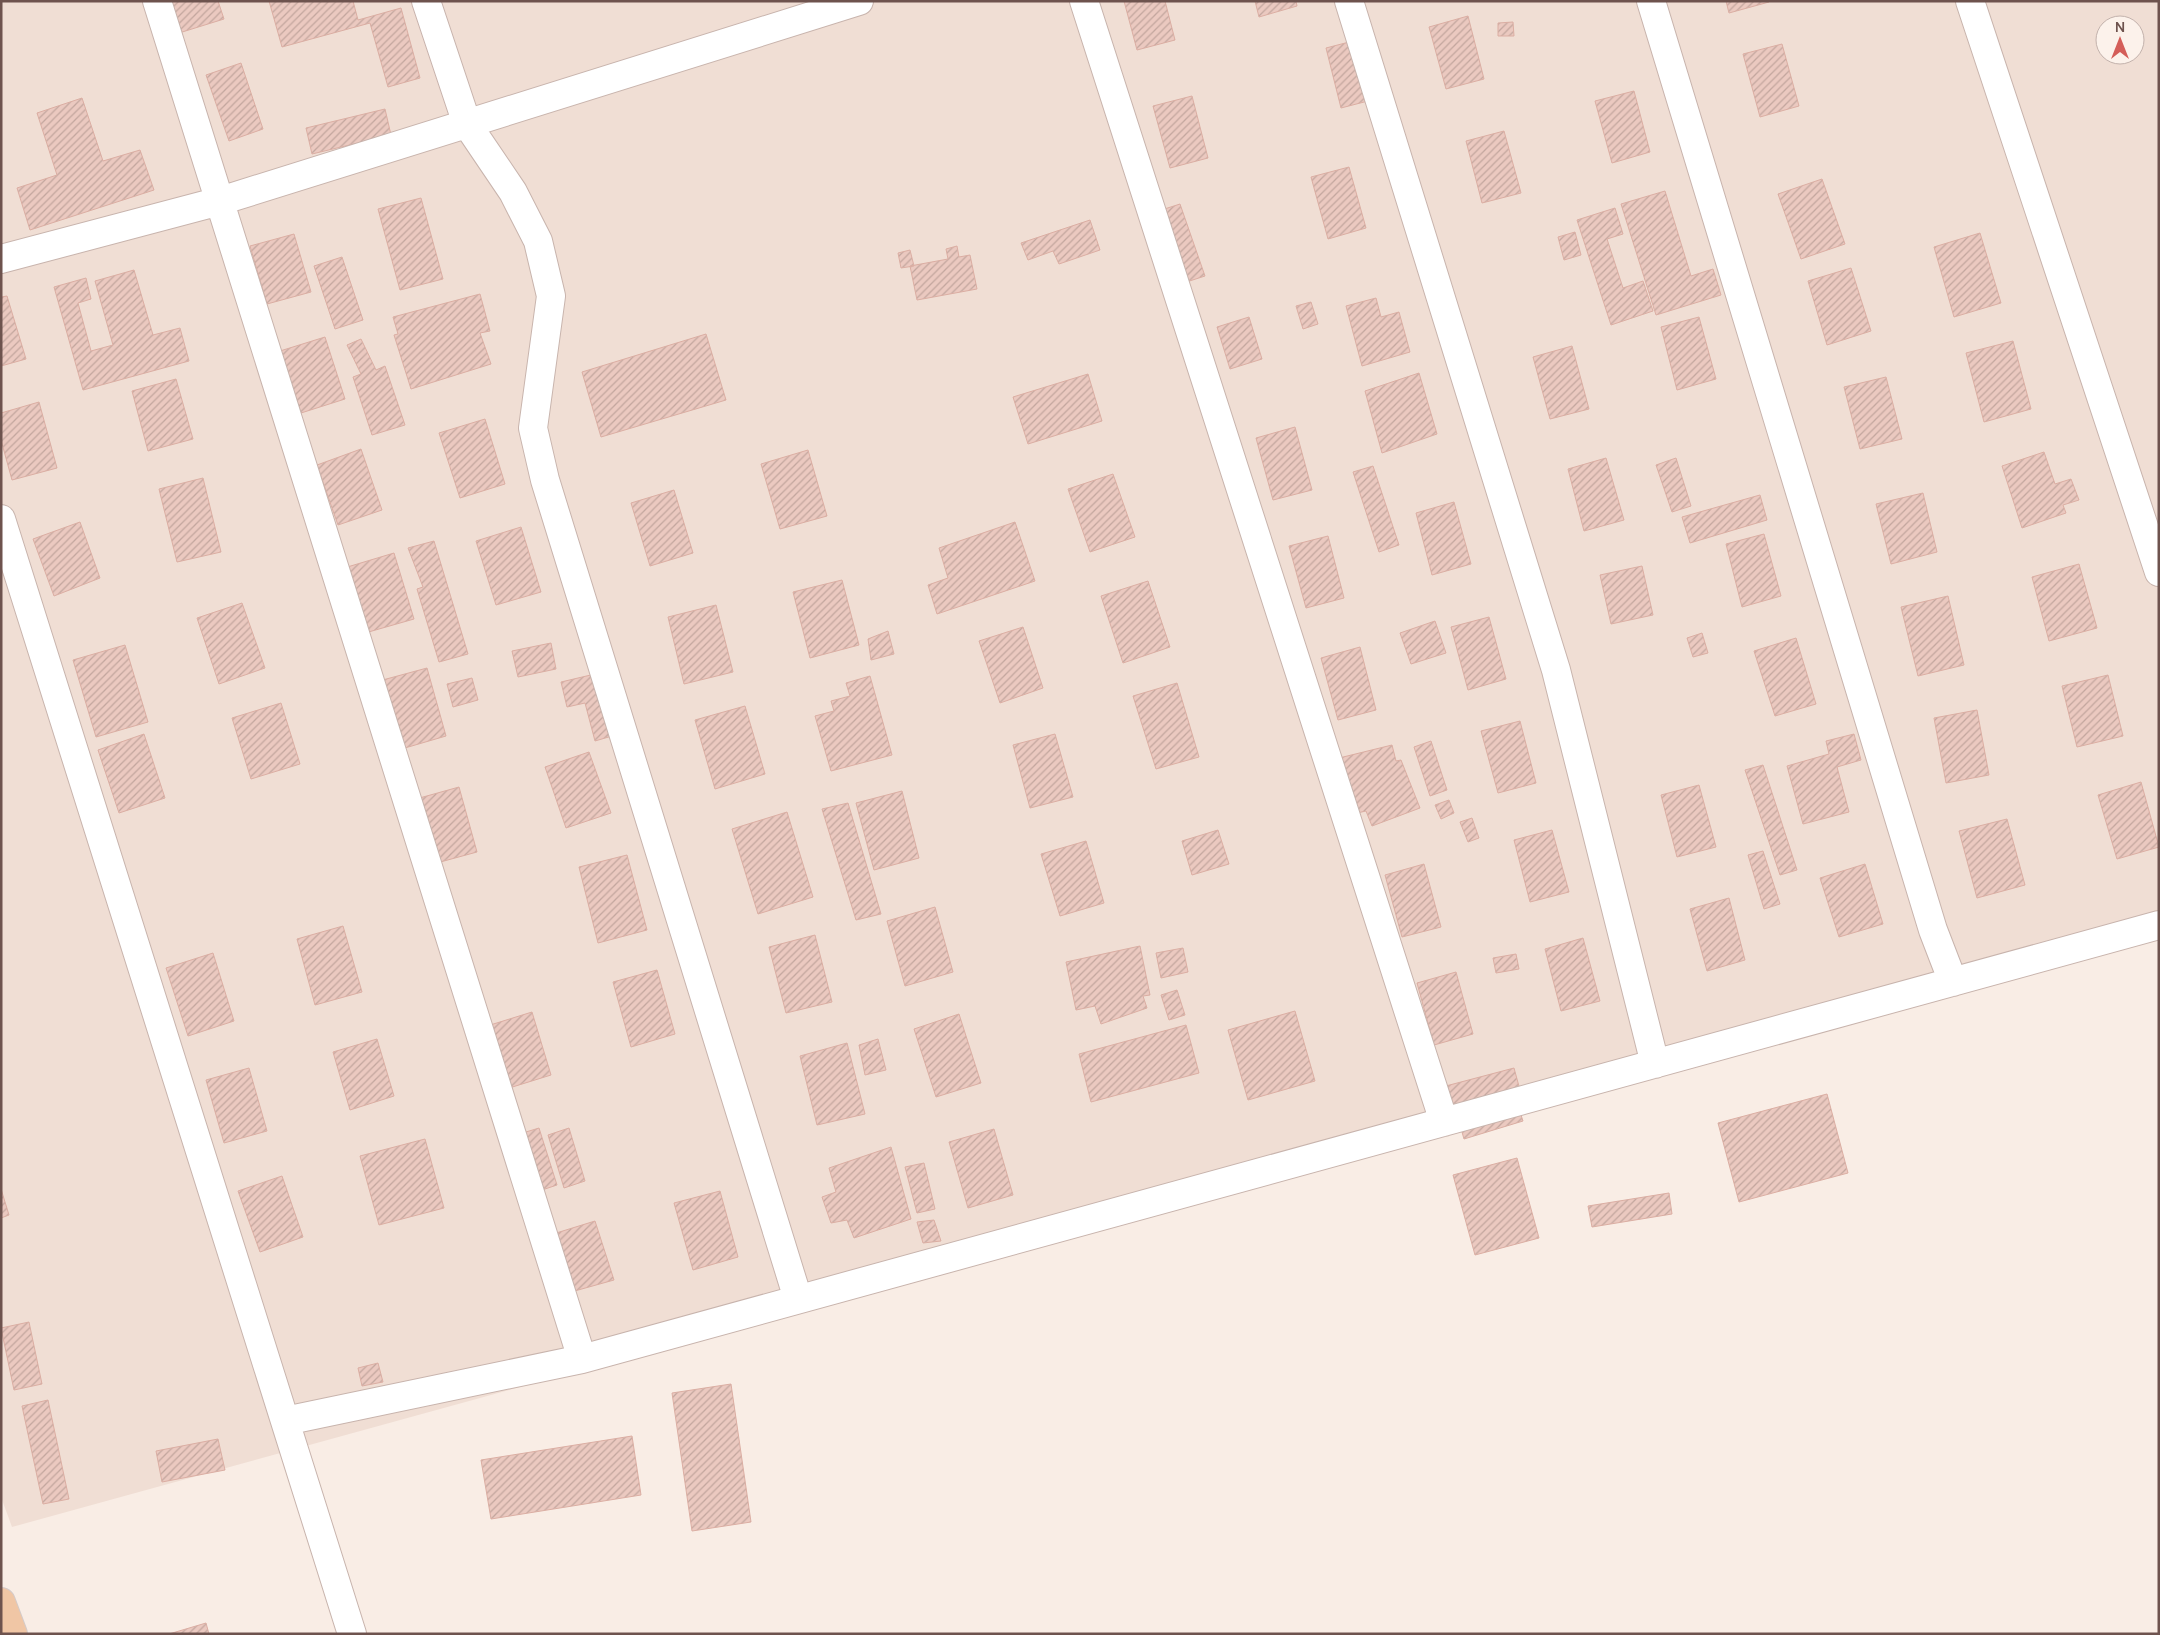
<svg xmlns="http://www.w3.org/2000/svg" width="2160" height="1635" viewBox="0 0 2160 1635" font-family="Manrope,sans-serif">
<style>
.residential{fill:#f0ded4;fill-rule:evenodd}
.building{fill:url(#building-hatch);stroke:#dbaea3}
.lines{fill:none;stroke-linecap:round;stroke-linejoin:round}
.minor-casing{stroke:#c8b4ad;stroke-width:30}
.major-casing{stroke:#d4cbca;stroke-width:30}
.minor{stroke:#fff;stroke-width:28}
.major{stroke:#f0c6a5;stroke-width:28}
</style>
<defs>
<pattern id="building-hatch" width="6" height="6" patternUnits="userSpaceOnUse" patternTransform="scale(1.25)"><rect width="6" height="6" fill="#ebc9c0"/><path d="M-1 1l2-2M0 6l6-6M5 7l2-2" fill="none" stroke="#c3a69e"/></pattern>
</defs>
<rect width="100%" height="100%" fill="#f9ede5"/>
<!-- residential -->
<path class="residential" d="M1,1H2159V935L12,1527L1,1497ZM2105,25H2135V55H2105Z"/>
<!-- building -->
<path class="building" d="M169,1H218L224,19L179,33Z
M269,1H353L358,20L401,8L420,78L388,87L370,23L282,47Z
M1124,1H1165L1175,40L1137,50Z
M1255,1H1296L1297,6L1259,17Z
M1726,1H1768L1769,2L1729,13Z
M1468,16L1484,79L1446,89L1429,27Z
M1513,22L1514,36H1498V23Z
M1353,41L1368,101L1341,108L1326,48Z
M1782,44L1799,106L1760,117L1743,54Z
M241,63L263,129L229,141L206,75Z
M1634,91L1650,152L1612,163L1595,101Z
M1192,96L1208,158L1170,168L1153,106Z
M82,98L103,161L140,150L154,190L30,230L17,188L57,175L37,113Z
M385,109L391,135L312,154L306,128Z
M1504,131L1521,193L1482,203L1466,141Z
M1349,167L1366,228L1328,239L1311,177Z
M1822,179L1845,244L1801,259L1778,194Z
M1665,191L1691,276L1713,269L1721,295L1656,315L1621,204Z
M421,198L443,279L400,290L378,209Z
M1180,204L1205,276L1174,286L1149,214Z
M1615,208L1623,234L1607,239L1623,288L1643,281L1653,311L1611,325L1577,220Z
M1090,220L1100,250L1059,264L1053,251L1028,260L1021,243Z
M1575,232L1581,255L1564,260L1558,237Z
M1980,233L2001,303L1954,317L1934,247Z
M294,234L311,292L267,304L250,246Z
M957,246L959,257L970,255L977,289L917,300L910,266L948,259L946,249Z
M910,250L914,266L901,268L898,253Z
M342,257L363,320L335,329L314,266Z
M1851,268L1871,331L1827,345L1808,281Z
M134,270L153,335L180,328L189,361L83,390L54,287L86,278L91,299L78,303L91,351L113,345L95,281Z
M480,294L490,331L480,333L491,364L411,389L394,335L398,334L393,317Z
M7,296L26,359L1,366V297Z
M1376,298L1381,317L1399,312L1410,352L1362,366L1346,306Z
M1311,302L1318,324L1303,329L1296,306Z
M1249,317L1262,359L1230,369L1217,327Z
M1699,317L1716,379L1677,390L1661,327Z
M706,334L726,400L601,437L582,372Z
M325,337L345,399L301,413L280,351Z
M361,339L376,370L385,366L405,425L372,435L353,377L361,374L347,345Z
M2013,341L2031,409L1984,422L1966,353Z
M1572,346L1589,409L1550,419L1533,357Z
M1419,373L1437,434L1382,453L1365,391Z
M1088,374L1102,421L1028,444L1013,397Z
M1886,377L1902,439L1860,449L1844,387Z
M176,379L193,439L148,451L132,391Z
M39,402L57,468L12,480L1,440V413Z
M485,419L505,484L460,498L439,433Z
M1295,427L1312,490L1273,500L1256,438Z
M361,449L382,510L338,525L317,465Z
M808,450L827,516L780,529L761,464Z
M2044,452L2055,484L2071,479L2079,500L2063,505L2066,513L2022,528L2002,466Z
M1606,458L1624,520L1584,531L1568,469Z
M1676,458L1691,506L1672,512L1656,465Z
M1373,466L1399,545L1379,552L1353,472Z
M1113,474L1135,537L1090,552L1068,489Z
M203,478L221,552L177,562L159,489Z
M674,490L693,553L650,566L631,503Z
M1923,493L1937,552L1891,564L1876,504Z
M1760,495L1767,520L1690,543L1682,517Z
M1454,502L1471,564L1432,575L1416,513Z
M80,522L100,578L54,596L33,539Z
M1015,522L1035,581L937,614L928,585L948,578L939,548Z
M521,527L541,592L496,605L476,541Z
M1764,534L1781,596L1742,607L1726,544Z
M1328,536L1344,598L1306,608L1289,546Z
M434,541L468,654L439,662L417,589L423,587L408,548Z
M394,553L414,619L365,633L344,568Z
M2079,564L2097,628L2049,641L2032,577Z
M1642,566L1653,615L1611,624L1600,575Z
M842,580L859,645L810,658L793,592Z
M1148,581L1170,647L1123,663L1101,596Z
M1948,596L1964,665L1918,676L1901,607Z
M242,603L265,668L219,684L197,618Z
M716,605L733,672L684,684L668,617Z
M1489,617L1506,679L1468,690L1451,627Z
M1435,621L1446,653L1411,664L1400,633Z
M1023,627L1043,688L1000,703L979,641Z
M888,631L894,654L871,660L868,639Z
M1702,633L1708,653L1693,657L1687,638Z
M1796,638L1816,704L1775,716L1754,651Z
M551,643L556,669L518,677L512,651Z
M125,645L148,722L96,737L73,660Z
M1360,647L1376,710L1338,720L1321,658Z
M427,668L446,736L398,750L379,681Z
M595,674L612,736L595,741L585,703L567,707L561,682Z
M2108,675L2123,736L2077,747L2062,686Z
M870,676L892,755L831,771L815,716L834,711L831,701L850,696L846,683Z
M472,678L478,700L453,707L447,684Z
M1177,683L1199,757L1156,769L1133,696Z
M281,703L300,764L251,779L232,718Z
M745,706L765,774L715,789L695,720Z
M1977,710L1989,775L1946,783L1934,718Z
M1520,721L1536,783L1498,793L1481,731Z
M144,734L165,798L119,813L98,750Z
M1055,734L1073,797L1030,808L1013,745Z
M1854,734L1861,760L1837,767L1849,812L1803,824L1787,766L1829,754L1826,741Z
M1431,741L1447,790L1430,796L1414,747Z
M1392,745L1396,761L1401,760L1420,808L1372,826L1366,811L1344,816L1331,760Z
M589,752L611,813L566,828L545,767Z
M1763,765L1797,870L1780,875L1745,770Z
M2141,782L2159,847L2117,859L2098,795Z
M1699,785L1716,847L1677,857L1661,795Z
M459,787L477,852L433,864L416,799Z
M902,791L919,858L874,870L856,803Z
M1449,800L1454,813L1441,819L1435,805Z
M848,803L881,914L856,920L822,809Z
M787,812L813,897L758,914L732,829Z
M1472,818L1479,838L1468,842L1460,822Z
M2007,819L2025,885L1977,898L1959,831Z
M1218,830L1229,864L1192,875L1182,841Z
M1552,830L1569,892L1530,902L1514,840Z
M1086,841L1104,903L1060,916L1041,854Z
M1763,851L1780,904L1764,909L1748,855Z
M627,855L647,930L598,943L579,867Z
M1424,864L1441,927L1402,937L1385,875Z
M1865,864L1883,924L1839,937L1820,878Z
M1729,898L1745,960L1707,971L1690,909Z
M935,907L953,972L905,986L887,921Z
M343,926L362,992L315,1005L297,939Z
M815,935L832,1002L786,1013L769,947Z
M1583,938L1600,1001L1561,1011L1545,949Z
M1140,946L1150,995L1143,996L1147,1008L1101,1024L1095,1006L1076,1010L1066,962Z
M1183,948L1188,972L1161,978L1156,953Z
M213,953L234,1021L188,1036L166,968Z
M1516,954L1519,969L1496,973L1493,958Z
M657,970L675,1034L631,1047L613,982Z
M1456,972L1473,1034L1434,1045L1417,983Z
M1177,990L1185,1015L1169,1020L1161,995Z
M1295,1011L1315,1081L1248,1100L1228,1030Z
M532,1012L551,1075L506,1089L487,1026Z
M959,1014L981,1083L936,1097L914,1029Z
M1186,1025L1199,1073L1091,1102L1079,1054Z
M377,1039L394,1096L350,1110L333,1052Z
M878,1039L886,1070L865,1075L859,1045Z
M847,1043L865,1114L817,1125L800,1056Z
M249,1068L267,1131L224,1143L206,1080Z
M1514,1068L1523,1101L1517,1103L1523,1121L1464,1139L1458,1118L1442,1087Z
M1827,1094L1848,1173L1739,1202L1718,1123Z
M539,1128L557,1185L518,1198L500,1140Z
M569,1128L585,1181L564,1188L548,1135Z
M994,1129L1013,1195L968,1208L949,1142Z
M425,1139L444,1208L379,1225L360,1156Z
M891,1147L911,1219L854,1238L847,1220L831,1223L822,1197L836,1192L829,1168Z
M1517,1158L1539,1238L1475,1255L1453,1175Z
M924,1163L935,1209L917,1213L905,1167Z
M282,1176L303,1237L260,1252L238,1191Z
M1,1189L9,1215L1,1218Z
M720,1191L738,1257L693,1270L674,1203Z
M1669,1193L1672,1214L1592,1227L1588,1206Z
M934,1220L941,1241L923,1243L917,1222Z
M595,1221L614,1280L571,1292L553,1234Z
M29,1322L42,1384L14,1390L1,1328Z
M378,1363L383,1382L362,1386L358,1368Z
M731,1384L751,1522L692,1531L672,1393Z
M48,1400L69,1499L43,1504L22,1406Z
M632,1436L641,1495L491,1519L481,1460Z
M218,1439L225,1470L162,1482L156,1451Z
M206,1623L209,1634H169Z"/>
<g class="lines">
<defs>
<path id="minor" d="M157,1L582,1359
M426,1L467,124L513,192L538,241L551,296L533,428L545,480L798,1299
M1084,1L1444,1122
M1349,1L1556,670L1655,1064
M1651,1L1933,930L1953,982
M1970,1L2159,572
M1,259L220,201L859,1
M1,519L352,1634
M285,1421L582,1359L2159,925"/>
<path id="major" d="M1,1602L13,1634"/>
</defs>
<!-- minor casing -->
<use href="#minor" class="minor-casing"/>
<!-- major casing -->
<use href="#major" class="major-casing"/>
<!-- minor -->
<use href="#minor" class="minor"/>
<!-- major -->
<use href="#major" class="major"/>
</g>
<!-- border -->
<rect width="2160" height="1635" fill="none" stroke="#6e534e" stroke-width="5"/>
<!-- north arrow -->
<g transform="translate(2120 40)"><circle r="24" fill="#fcf2eb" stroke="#c3b2ac"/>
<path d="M0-4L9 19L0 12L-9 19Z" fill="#d45e59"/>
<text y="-8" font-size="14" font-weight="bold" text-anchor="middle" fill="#6e534e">N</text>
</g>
</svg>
